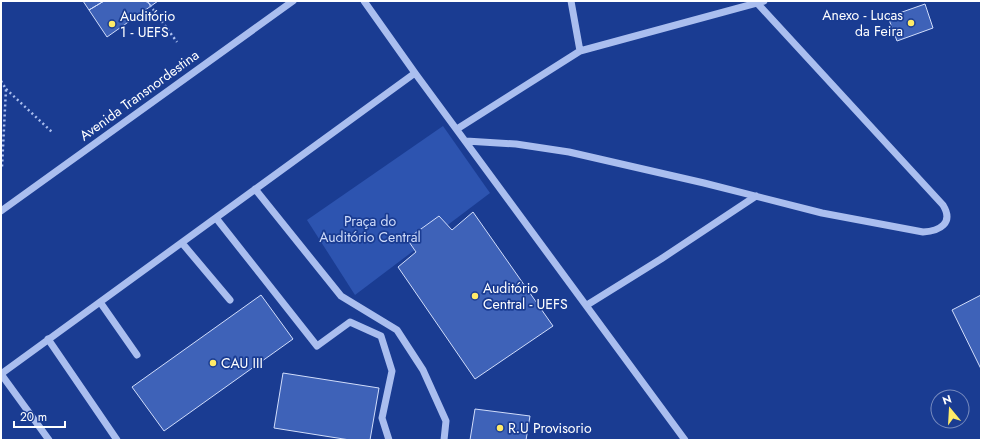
<svg xmlns="http://www.w3.org/2000/svg" width="982" height="441" viewBox="0 0 982 441" font-family="Jost,sans-serif">
<style>
.green{fill:#2d54b0}
.building{fill:#3e62b8;stroke:#d1ddfb}
.lines{fill:none;stroke-linecap:round;stroke-linejoin:round}
.path{stroke:#aabeef;stroke-width:2.5;stroke-dasharray:2 3;stroke-linecap:butt}
.minor{stroke:#aabeef;stroke-width:7}
.poi-dot{fill:#ffeb68;stroke:#1a3c92;stroke-width:1.5}
.labels{text-anchor:middle;dominant-baseline:central;stroke-width:3.5;stroke-linejoin:round;paint-order:stroke}
.poi-label{font-size:14px;fill:#fff;stroke:#1a3c92;text-anchor:start}
.street-label{font-size:14px;fill:#fff;stroke:#1a3c92}
.park-label{font-size:14px;fill:#d1ddfb;stroke:#1a3c92}
</style>
<rect width="100%" height="100%" fill="#1a3c92"/>
<!-- green -->
<path class="green" d="M443,126L490,193L355,295L307,220Z"/>
<!-- building -->
<path class="building" d="M83,1H104L89,10Z
M104,1H147L151,6L107,37L89,10Z
M147,1H158L151,6Z
M925,4L933,28L897,41L888,17Z
M473,212L553,326L475,379L398,267L416,252L407,239L439,216L452,230Z
M261,295L293,339L164,431L132,387Z
M981,295V369L952,310Z
M283,373L379,388L370,440H350L274,428Z
M475,409L530,416L526,440H470Z"/>
<g class="lines">
<!-- path -->
<path class="path" d="M147,1L177,42
M1,81L6,89L2,167
M6,89L52,132"/>
<!-- minor -->
<path class="minor" d="M571,1L580,51
M415,73L685,440
M457,129L580,51L764,1
M466,141L516,144L569,152L704,183L822,213L923,232C940,231 954,223 943,205L757,3
M255,189L341,296L397,330L423,370L446,421L444,440
M1,211L293,1
M216,218L317,346L350,322L381,336L392,371L382,418L389,440
M182,243L230,300
M100,302L137,355
M587,305L661,259L756,196
M48,339L117,440
M1,374L415,73L364,1
M1,374L49,440"/>
</g>
<!-- markers -->
<g class="poi-dot">
<circle cx="911" cy="23" r="4"/>
<circle cx="112" cy="24" r="4"/>
<circle cx="475" cy="296" r="4"/>
<circle cx="213" cy="363" r="4"/>
<circle cx="500" cy="428" r="4"/>
</g>
<g class="labels">
<!-- poi labels -->
<g class="poi-label">
<text x="903" y="15" text-anchor="end">Anexo - Lucas<tspan x="903" dy="16">da Feira</tspan></text>
<text x="120" y="16">Auditório<tspan x="120" dy="16">1 - UEFS</tspan></text>
<text x="483" y="288">Auditório<tspan x="483" dy="16">Central - UEFS</tspan></text>
<text x="221" y="363">CAU III</text>
<text x="508" y="428">R.U Provisorio</text>
</g>
<!-- street labels -->
<g class="street-label">
<text transform="translate(139 95) rotate(-36)">Avenida Transnordestina</text>
</g>
<!-- park labels -->
<g class="park-label">
<text x="370" y="221">Praça do<tspan x="370" dy="16">Auditório Central</tspan></text>
</g>
</g>
<!-- border -->
<rect width="982" height="441" fill="none" stroke="#ffffff" stroke-width="4"/>
<!-- north arrow -->
<g transform="translate(950 409) rotate(342)"><circle r="19" fill="#1a3c92" stroke="#768abe"/>
<path d="M0-3L7 15L0 10L-7 15Z" fill="#ffeb68"/>
<text y="-6" font-size="11" font-weight="bold" text-anchor="middle" fill="#ffffff">N</text>
</g>
<!-- scale -->
<path d="M14 421v6h51v-6" fill="none" stroke="#ffffff" stroke-width="2"/>
<text x="20" y="421" font-size="12" fill="#ffffff" stroke="#1a3c92" stroke-width="3" paint-order="stroke">20 m</text>
</svg>
